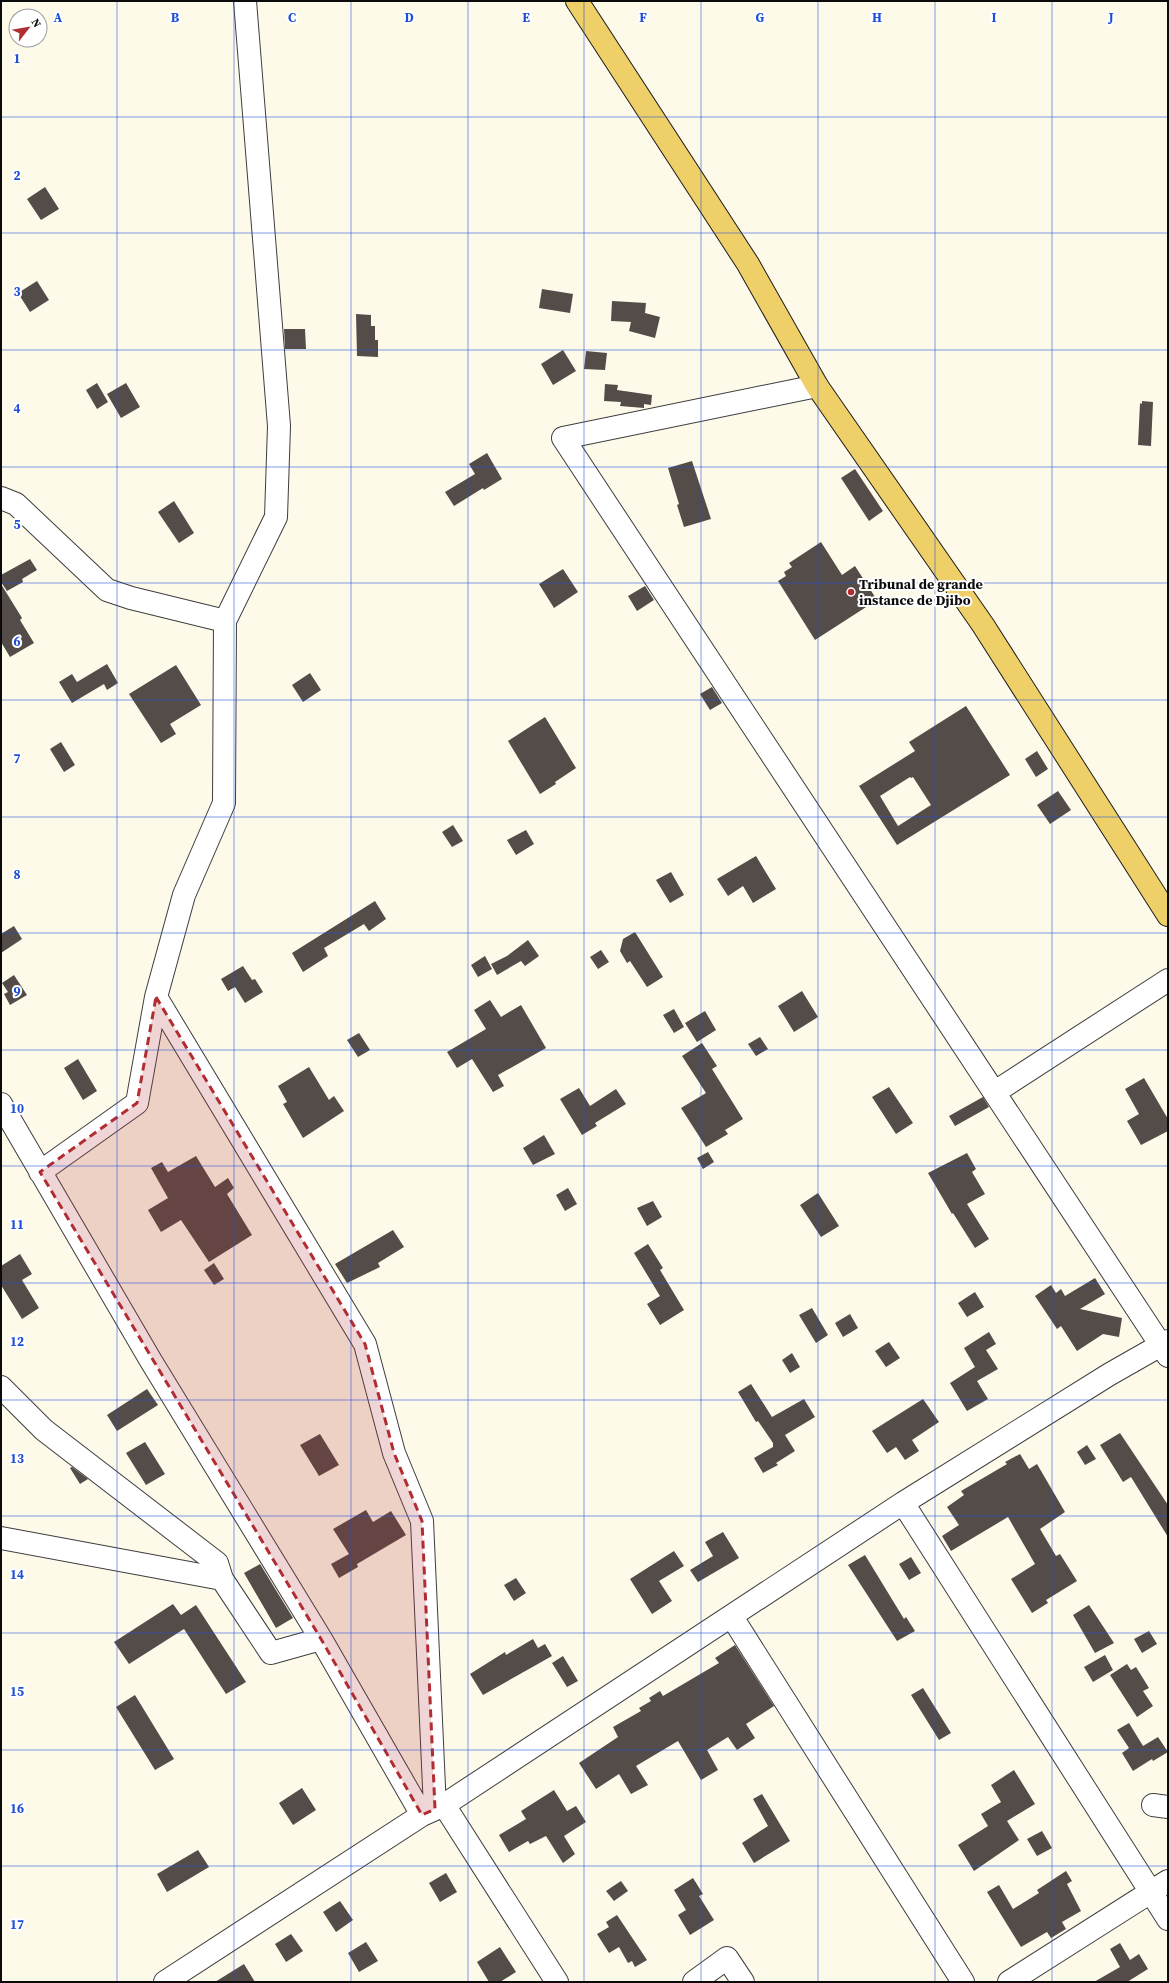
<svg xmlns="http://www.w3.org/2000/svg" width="1169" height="1983" viewBox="0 0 1169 1983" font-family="'Source Serif 4',serif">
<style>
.building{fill:#534c48;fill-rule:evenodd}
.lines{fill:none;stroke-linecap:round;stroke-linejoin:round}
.minor-casing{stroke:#3e3e3e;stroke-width:24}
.major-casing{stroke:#1c1c1c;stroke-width:24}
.minor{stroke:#fff;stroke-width:22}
.major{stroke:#efd068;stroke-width:22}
.marked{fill:#b12d32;fill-opacity:0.2;stroke:#b12d32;stroke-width:3;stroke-dasharray:8 5;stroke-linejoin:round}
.grid{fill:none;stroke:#1d4ed8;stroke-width:1;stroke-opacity:0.55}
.poi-dot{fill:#b12d32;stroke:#fff;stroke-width:1.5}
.labels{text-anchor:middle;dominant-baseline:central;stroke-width:4;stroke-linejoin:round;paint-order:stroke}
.poi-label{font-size:14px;font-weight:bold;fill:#0b0b0b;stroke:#fff;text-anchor:start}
.grid-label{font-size:13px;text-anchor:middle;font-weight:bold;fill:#1d4ed8;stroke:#fff;stroke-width:4;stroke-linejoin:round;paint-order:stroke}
</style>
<rect width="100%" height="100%" fill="#fefaea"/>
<!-- building -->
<path class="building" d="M45,187L59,209L41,220L27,199Z
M37,281L49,300L30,312L18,293Z
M542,289L573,294L570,313L539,308Z
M612,301L646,303L645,313L660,317L655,338L629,331L631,322L611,321Z
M356,314L371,315V326H375V340H378V357L357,356Z
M284,329H305L306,349H285Z
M563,350L576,371L553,385L541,364Z
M586,351L607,353L605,370L584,369Z
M97,383L108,402L97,409L86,390Z
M126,383L140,407L121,418L107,394Z
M605,384L618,385L617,390L652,395L651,405L644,404V408L620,406L621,402L604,401Z
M1142,401L1153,402L1151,446L1138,445L1140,403L1142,404Z
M487,453L502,479L484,490L483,488L454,506L445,492L475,474L469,464Z
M692,461L711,519L684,527L677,505L679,504L668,468Z
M855,469L883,511L869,521L841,478Z
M174,501L194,533L179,543L158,512Z
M821,542L842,575L855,566L877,600L815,640L778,581L786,576L784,572L792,567L789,563Z
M30,559L37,570L22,579L23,582L7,591L1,582V575Z
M563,569L578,592L554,608L539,584Z
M1,584L22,618L20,620L34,643L10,657L1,642Z
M645,586L654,600L637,611L628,596Z
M107,664L118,683L107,690L104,684L72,703L59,682L72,674L77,682Z
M176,665L201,705L170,724L176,734L161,743L129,694Z
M310,673L321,690L303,702L292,685Z
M712,687L722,703L710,710L700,694Z
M966,706L1010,775L897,845L859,786L915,751L909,742ZM910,777L911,778L913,777L931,805L898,826L880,796Z
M545,717L576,768L555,782L556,784L540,794L508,741Z
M61,742L75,765L64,772L50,749Z
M1037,751L1048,769L1036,777L1025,759Z
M1058,791L1071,810L1050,824L1037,805Z
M453,825L463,841L452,847L442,832Z
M526,830L534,844L516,855L507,840Z
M756,856L776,889L753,903L743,886L728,896L717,879Z
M671,872L684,895L670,903L656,880Z
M375,901L386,919L369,931L364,924L324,948L328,956L303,972L292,953Z
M14,926L22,939L1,953V934Z
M635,932L663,977L647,987L630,961L627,963L620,951L623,939Z
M528,940L539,956L525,966L521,961L497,975L491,964L507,956Z
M601,950L609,962L598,969L590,957Z
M485,956L492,969L478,977L471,965Z
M243,966L252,980L255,979L263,992L245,1003L235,987L228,991L221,979Z
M14,975L27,995L10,1005L4,994L8,992L2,983Z
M802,991L818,1017L794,1032L778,1006Z
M490,1000L501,1017L521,1005L546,1048L498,1075L504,1086L493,1092L472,1059L457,1068L447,1052L486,1029L474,1010Z
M674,1009L684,1027L674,1033L663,1015Z
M705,1011L716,1030L697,1042L685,1023Z
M359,1033L370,1050L358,1057L347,1040Z
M760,1037L768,1049L756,1056L748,1044Z
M702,1043L717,1066L712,1069L743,1119L725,1130L728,1134L706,1147L681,1108L706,1093L682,1056Z
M78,1059L97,1091L83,1100L64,1068Z
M309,1067L329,1100L334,1096L344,1111L303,1138L283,1104L287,1102L278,1086Z
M1144,1078L1168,1119V1131L1141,1145L1127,1121L1139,1114L1125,1089Z
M889,1087L913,1123L896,1134L872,1097Z
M579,1088L590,1106L616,1089L626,1104L595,1123L597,1126L582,1135L560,1099Z
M983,1097L989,1107L955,1126L949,1116Z
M544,1135L555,1154L533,1165L523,1148Z
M708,1152L714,1162L703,1169L697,1158Z
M967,1153L976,1169L972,1172L985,1194L967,1204L989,1239L975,1248L953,1213L952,1214L928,1173Z
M196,1156L215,1187L228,1178L234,1188L227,1194L252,1235L209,1262L181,1220L161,1232L148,1210L168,1198L151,1168L162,1162L168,1172Z
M568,1188L577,1204L565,1211L556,1195Z
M818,1193L839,1226L821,1237L800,1205Z
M653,1201L662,1217L647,1226L637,1208Z
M393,1230L404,1247L378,1263L380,1267L347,1283L335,1264Z
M648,1244L663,1268L660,1270L684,1310L660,1325L647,1304L660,1296L634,1253Z
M20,1254L32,1274L22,1280L39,1308L22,1319L1,1285V1266Z
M214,1263L224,1279L214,1285L204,1270Z
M1095,1278L1105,1294L1080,1309L1122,1318L1119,1337L1103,1334L1077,1351L1061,1326L1057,1329L1035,1296L1051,1285L1056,1293L1061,1289L1065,1296Z
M975,1292L984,1307L967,1317L958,1303Z
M812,1308L828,1335L816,1343L799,1315Z
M850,1314L858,1328L843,1337L835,1323Z
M989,1332L996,1344L986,1350L998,1369L977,1381L988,1399L967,1411L950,1383L975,1367L964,1348Z
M889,1342L900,1358L886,1367L875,1351Z
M792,1353L800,1367L790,1373L782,1360Z
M751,1384L772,1417L804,1399L815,1417L785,1435L795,1451L776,1463L778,1465L763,1473L754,1458L773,1447V1443L758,1421L756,1422L738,1392Z
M147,1389L158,1405L117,1431L107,1415Z
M923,1399L939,1422L912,1440L919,1451L905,1460L896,1447L887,1453L872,1431Z
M1120,1433L1168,1505V1537L1131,1477L1123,1482L1100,1445Z
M320,1434L339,1465L319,1476L300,1445Z
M145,1442L165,1474L146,1485L126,1453Z
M1087,1445L1096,1459L1085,1465L1077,1452Z
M1020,1454L1029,1469L1037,1464L1065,1512L1040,1529L1056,1556L1060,1554L1077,1581L1046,1600L1048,1603L1032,1613L1011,1579L1035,1564L1008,1517L951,1551L942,1536L959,1525L947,1507L964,1495L961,1491L1007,1464L1005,1462Z
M72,1467L88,1479L80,1484L70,1468Z
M366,1510L373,1522L391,1511L406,1535L357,1564L358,1567L339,1578L331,1564L349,1554L333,1529Z
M723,1532L739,1558L698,1582L690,1570L713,1556L705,1542Z
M674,1551L684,1566L659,1581L672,1601L652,1614L630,1579Z
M865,1555L904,1619L906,1617L915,1631L897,1641L848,1565Z
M911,1557L921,1573L909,1580L899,1564Z
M260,1564L293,1618L276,1628L244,1573Z
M516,1578L526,1593L514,1601L504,1585Z
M173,1604L181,1615L196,1605L246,1682L226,1694L184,1629L129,1664L114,1642Z
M1089,1605L1114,1643L1095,1653L1073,1615Z
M1149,1631L1157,1644L1142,1653L1134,1639Z
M533,1639L538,1648L545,1644L552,1656L483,1695L470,1674L505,1652L506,1655Z
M735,1645L774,1706L746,1724L755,1738L737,1750L728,1737L707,1750L718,1770L701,1780L678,1741L636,1766L648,1785L631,1794L619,1774L596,1789L579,1763L618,1737L613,1727L641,1711L639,1708L651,1701L649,1698L660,1691L663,1696L719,1663L715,1658Z
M1105,1655L1113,1670L1093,1682L1084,1667Z
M563,1656L578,1681L567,1687L552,1663Z
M1127,1664L1131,1670L1136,1667L1149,1688L1143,1691L1153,1706L1137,1717L1110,1675Z
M923,1688L951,1733L939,1740L911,1695Z
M135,1695L174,1759L155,1770L116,1707Z
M1129,1723L1143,1746L1158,1737L1168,1752L1153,1761L1152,1759L1133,1771L1122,1753L1129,1748L1117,1730Z
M1014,1770L1035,1804L1007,1821L1019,1840L974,1871L958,1845L988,1826L981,1814L1001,1802L991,1785Z
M302,1788L316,1810L293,1825L279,1803Z
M554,1790L567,1811L576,1806L586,1822L564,1836L575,1854L563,1863L546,1836L530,1844L528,1841L509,1852L499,1835L526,1819L521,1811Z
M762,1794L790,1841L754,1863L742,1843L768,1826L753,1799Z
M1042,1831L1052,1848L1037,1856L1027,1839Z
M198,1850L209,1867L167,1892L157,1874Z
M1066,1871L1072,1881L1067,1884L1081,1911L1062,1922L1066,1929L1051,1938L1047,1932L1021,1947L987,1892L999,1885L1013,1909L1039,1893L1037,1890Z
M446,1873L457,1892L440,1902L429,1883Z
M693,1878L703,1894L699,1896L714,1920L690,1935L678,1915L686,1910L674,1890Z
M621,1881L628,1891L614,1901L606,1891Z
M340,1901L353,1920L336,1932L323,1912Z
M617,1915L647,1960L635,1967L632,1961L628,1963L619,1947L609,1953L597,1934L609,1927L606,1922Z
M291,1934L303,1951L286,1962L275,1944Z
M366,1942L378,1961L359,1972L348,1953Z
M1120,1943L1130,1960L1139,1954L1148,1969L1127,1982H1094L1120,1967L1110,1949Z
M500,1947L516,1972L500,1982H489L477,1962Z
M244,1964L255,1982H215Z"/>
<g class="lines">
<defs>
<path id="minor" d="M245,1L279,426L276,517L225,621L224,803L184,895L156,997L365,1344L394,1453L422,1521L435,1809
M817,386L563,438L1168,1356
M1,498L16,504L107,590L131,598L225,621
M995,1092L1168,980
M1,1104L151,1361L321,1639L422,1815
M40,1172L137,1103L156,997
M1,1387L44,1430L217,1563L222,1579L271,1653L321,1639
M903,1503L1168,1919
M1,1538L222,1579
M732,1617L963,1982
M444,1805L557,1982
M1153,1805L1168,1807
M165,1982L422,1815L444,1805L903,1503L1110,1374L1168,1341
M694,1982L727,1958L743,1982
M1009,1982L1168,1881"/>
<path id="major" d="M577,1L748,264L817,386L983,625L1168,915"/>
</defs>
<!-- minor casing -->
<use href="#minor" class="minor-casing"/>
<!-- major casing -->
<use href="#major" class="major-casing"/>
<!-- minor -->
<use href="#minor" class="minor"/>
<!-- major -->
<use href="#major" class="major"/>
</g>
<!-- marked area -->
<path class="marked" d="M156,997L365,1344L394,1453L422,1521L435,1809L422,1815L321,1639L40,1172L137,1103Z"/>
<!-- grid -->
<path class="grid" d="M117,1V1982M234,1V1982M351,1V1982M468,1V1982M584,1V1982M701,1V1982M818,1V1982M935,1V1982M1052,1V1982M1,117H1168M1,233H1168M1,350H1168M1,467H1168M1,583H1168M1,700H1168M1,817H1168M1,933H1168M1,1050H1168M1,1166H1168M1,1283H1168M1,1400H1168M1,1516H1168M1,1633H1168M1,1750H1168M1,1866H1168"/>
<!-- markers -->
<circle class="poi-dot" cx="851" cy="592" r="4"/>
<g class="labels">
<!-- poi labels -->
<g class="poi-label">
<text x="859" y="584">Tribunal de grande<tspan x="859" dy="16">instance de Djibo</tspan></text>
</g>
</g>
<g class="grid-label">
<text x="58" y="22">A</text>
<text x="175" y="22">B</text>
<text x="292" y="22">C</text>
<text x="409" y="22">D</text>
<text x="526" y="22">E</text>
<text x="643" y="22">F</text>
<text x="760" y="22">G</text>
<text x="877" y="22">H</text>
<text x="994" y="22">I</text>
<text x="1111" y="22">J</text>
<text x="17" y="63">1</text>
<text x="17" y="180">2</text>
<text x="17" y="296">3</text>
<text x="17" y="413">4</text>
<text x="17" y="529">5</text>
<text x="17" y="646">6</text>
<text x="17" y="763">7</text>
<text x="17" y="879">8</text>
<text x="17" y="996">9</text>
<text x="17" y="1113">10</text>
<text x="17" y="1229">11</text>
<text x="17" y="1346">12</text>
<text x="17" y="1463">13</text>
<text x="17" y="1579">14</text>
<text x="17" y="1696">15</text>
<text x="17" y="1813">16</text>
<text x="17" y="1929">17</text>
</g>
<!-- border -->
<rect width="1169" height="1983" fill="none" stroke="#0b0b0b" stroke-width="4"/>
<!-- north arrow -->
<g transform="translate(28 28) rotate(59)"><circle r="19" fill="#ffffff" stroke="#9d9d9d"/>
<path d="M0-3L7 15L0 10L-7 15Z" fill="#b12d32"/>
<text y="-6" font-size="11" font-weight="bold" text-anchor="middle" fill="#0b0b0b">N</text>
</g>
</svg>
